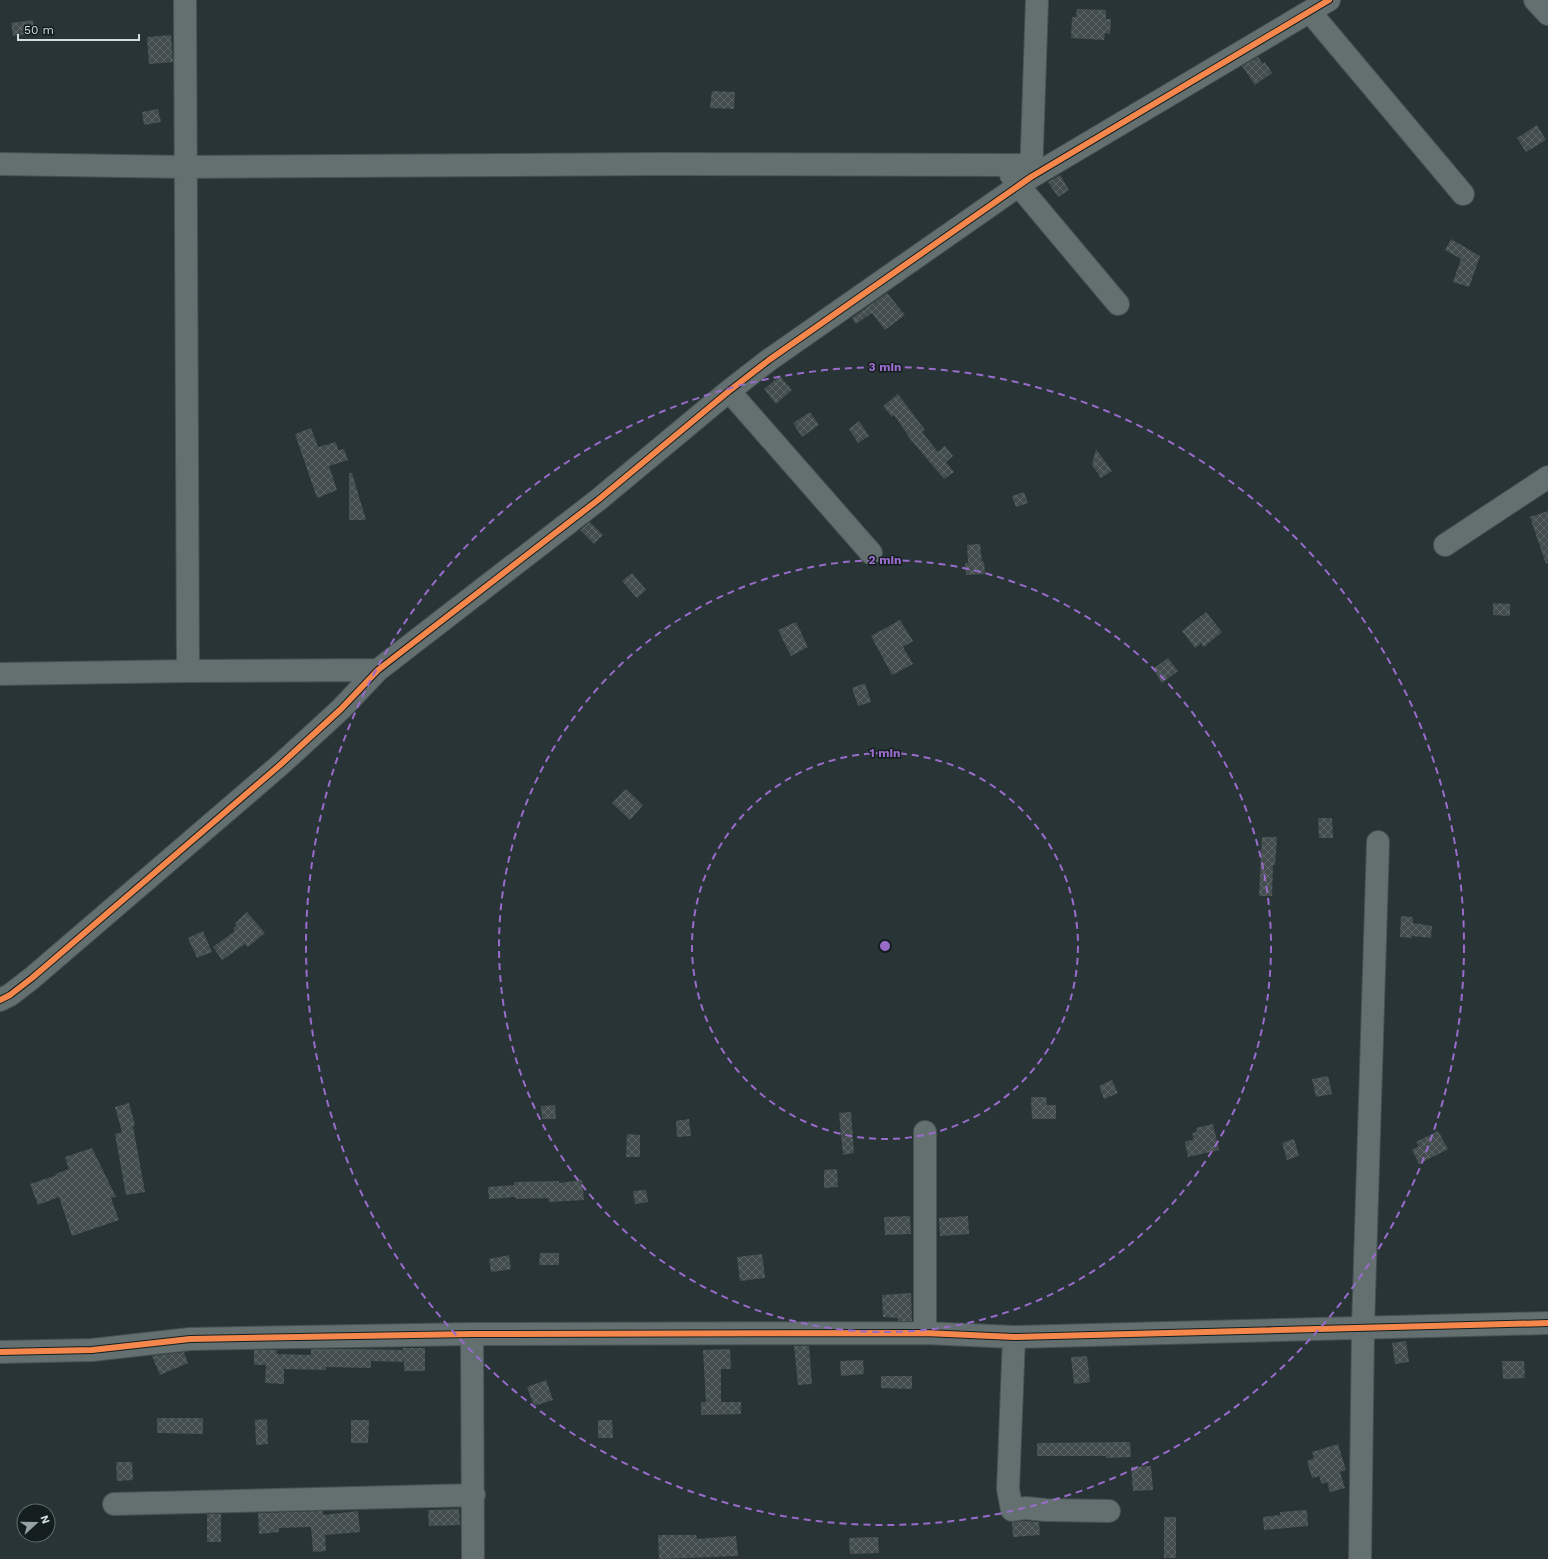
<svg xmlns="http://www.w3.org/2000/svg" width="1548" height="1559" viewBox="0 0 1548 1559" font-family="'Work Sans',sans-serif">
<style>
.building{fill:url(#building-cross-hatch)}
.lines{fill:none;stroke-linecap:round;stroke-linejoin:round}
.minor-casing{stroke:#475253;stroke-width:24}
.minor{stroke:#646f70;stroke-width:22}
.cycleway-casing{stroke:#141e1f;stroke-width:8}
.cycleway{stroke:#f5874c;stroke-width:6}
.ring{fill:none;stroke:#996bcb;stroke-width:2;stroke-dasharray:7 5}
.centre{fill:#996bcb;stroke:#141e1f;stroke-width:2}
.ring-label{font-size:12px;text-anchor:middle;font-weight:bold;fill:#996bcb;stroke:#141e1f;stroke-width:3;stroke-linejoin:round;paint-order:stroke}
</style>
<defs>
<pattern id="building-cross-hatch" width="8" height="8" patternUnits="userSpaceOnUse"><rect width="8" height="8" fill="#434d4e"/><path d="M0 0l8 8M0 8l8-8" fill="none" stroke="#5d6667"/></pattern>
</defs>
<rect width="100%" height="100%" fill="#283435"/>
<!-- building -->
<path class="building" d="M1077,9L1106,10V19H1111L1110,34L1105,33L1104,40L1071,38L1072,17H1076Z
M33,20L35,33L13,36L11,23Z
M171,35L173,62L149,64L147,37Z
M1258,57L1263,64L1265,62L1272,73L1255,85L1242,66Z
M712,91L735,92L734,109L710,108Z
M158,109L161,122L144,125L142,112Z
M1537,125L1546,140L1526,152L1517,138Z
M1060,175L1069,190L1058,197L1048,182Z
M1451,239L1480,256L1469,287L1453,282L1461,259L1445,250Z
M887,293L905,315L885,330L872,313L856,324L852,318Z
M780,376L792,390L776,404L764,389Z
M898,394L925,430L922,432L938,452L945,446L953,456L946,462L954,472L944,479L911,440L894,415L892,417L883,406Z
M810,412L819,425L802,437L793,423Z
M859,421L869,436L858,443L849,429Z
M311,428L318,447L336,442L338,450L344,449L348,460L329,466L337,490L317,498L295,434Z
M1096,449L1112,471L1101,478L1092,465Z
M349,473H352L366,520H349Z
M1024,492L1028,503L1016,507L1012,496Z
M1548,511V563L1546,564L1530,517Z
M590,522L603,535L594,544L580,530Z
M980,544L982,562L984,561L985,574L966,575L965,563H968L967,545Z
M632,573L646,590L637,598L622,581Z
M1493,603L1510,604V616L1493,615Z
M1206,612L1222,632L1204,647L1201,643L1195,648L1182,631Z
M900,620L913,641L903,647L913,664L892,675L871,636Z
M796,622L808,647L791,656L778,630Z
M1168,658L1178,671L1162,683L1153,669Z
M865,683L871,702L858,706L852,688Z
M626,789L643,805L630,820L612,803Z
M1318,818H1332L1333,838H1319Z
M1262,837H1277L1275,865H1273L1272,896H1259Z
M247,912L265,933L248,947L245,944L222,960L213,947L235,931L233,928L237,925L235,923Z
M1401,916L1413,917V923L1432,926L1431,938L1412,936V938L1400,937Z
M203,931L212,952L197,958L188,938Z
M1328,1076L1332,1094L1316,1097L1312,1079Z
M1112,1080L1118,1093L1104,1099L1099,1086Z
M1031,1097H1046L1047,1105H1056V1119H1032Z
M129,1103L135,1125L133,1126L145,1192L126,1195L115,1134L122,1132L115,1107Z
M555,1105L556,1119H542L541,1106Z
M851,1112L854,1153L843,1155L839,1113Z
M689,1119L691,1136L677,1137L676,1121Z
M1213,1124L1219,1150L1188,1157L1185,1142L1194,1139L1192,1133L1197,1132L1196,1128Z
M1438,1131L1448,1149L1419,1164L1412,1150L1419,1146L1416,1142Z
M627,1134L640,1135V1157H626Z
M1294,1139L1299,1156L1287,1160L1282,1143Z
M92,1148L116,1197L111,1198L119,1220L72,1236L59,1197L38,1205L30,1184L57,1175L56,1174L69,1169L65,1157Z
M837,1169L838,1187L824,1188V1170Z
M582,1180L584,1200L549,1202L548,1198L515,1199V1197L489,1199L488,1187L514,1185V1182L559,1181V1183Z
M646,1190L648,1202L635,1204L633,1191Z
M910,1216L911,1234L885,1235L884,1217Z
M968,1216L969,1234L940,1236L939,1218Z
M540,1253H559V1265H539Z
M762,1254L765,1278L740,1281L737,1257Z
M509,1255L511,1269L491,1272L489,1259Z
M911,1293L912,1321H898V1318L883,1317L882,1295Z
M1406,1341L1409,1362L1395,1364L1392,1343Z
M794,1346H809L812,1384L798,1385Z
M403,1348H425V1371H404V1362L371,1361V1368L326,1367V1370L284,1369V1384L265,1383L266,1365H254V1350H277V1354L311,1355V1349H358L403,1350Z
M730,1349L731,1369H721V1402H741V1414L701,1415V1402H706L703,1350Z
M184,1352L188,1363L160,1375L152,1356Z
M1087,1356L1090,1382L1074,1384L1071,1357Z
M863,1360L864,1374L841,1376L840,1361Z
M1502,1361H1524L1525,1378L1503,1379Z
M881,1376H912V1389L881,1388Z
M546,1380L553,1400L534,1406L527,1387Z
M157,1418H203V1434L157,1433Z
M267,1419L268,1444L256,1445L255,1420Z
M351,1420H369L368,1443H351Z
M598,1420H612L613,1438H598Z
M1130,1442L1131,1457L1106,1458V1456H1037V1443Z
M1338,1444L1346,1470L1340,1472L1345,1488L1330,1492L1327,1482L1322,1484L1319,1476L1312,1478L1307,1461L1314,1458L1312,1452Z
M116,1462H132L133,1480L117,1481Z
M1151,1466L1153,1490L1133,1491L1131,1467Z
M459,1509L460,1525L429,1526L428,1510Z
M1307,1510L1308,1526L1264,1530L1263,1517L1280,1515V1512Z
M323,1511V1515L358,1511L360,1532L325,1535L326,1551L313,1552L311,1527L279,1528V1532L259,1534L258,1513Z
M207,1514H221V1542H207Z
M1164,1517H1176V1558H1164Z
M1025,1521L1039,1522L1040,1535L1013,1537L1012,1522Z
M658,1535H696L697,1539L736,1536L738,1556L659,1559Z
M878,1537L879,1553L850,1554L849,1538Z"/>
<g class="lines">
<defs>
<path id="minor" d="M185,0L188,671
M1535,0L1548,14
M1310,12L1463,194
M0,164L185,167L658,164L1031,165
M1011,175L1019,186L1118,304
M1031,177L1037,0
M729,391L871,553
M1445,545L1548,477
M0,674L188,671L378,670
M0,1000L10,995L32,978L280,765L341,709L378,670L598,500L729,391L769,360L1031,177L1329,0
M925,1132V1333
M472,1334L473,1559
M1014,1337L1008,1489L1012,1510L1025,1508L1046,1510L1109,1511
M0,1352L92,1350L190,1339L472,1334L925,1333L1014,1337L1548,1323
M114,1504L474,1495
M1360,1559L1363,1328L1378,842"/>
</defs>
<!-- minor casing -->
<use href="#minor" class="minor-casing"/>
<!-- minor -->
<use href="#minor" class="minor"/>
<defs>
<path id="cycleway" d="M0,1000L10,995L32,978L280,765L341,709L378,670L598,500L729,391L769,360L1031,177L1329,0
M0,1352L92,1350L190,1339L472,1334L925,1333L1014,1337L1548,1323"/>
</defs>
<!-- cycleway casing -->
<use href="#cycleway" class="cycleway-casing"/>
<!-- cycleway -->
<use href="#cycleway" class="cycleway"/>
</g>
<!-- distance rings -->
<g class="ring">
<circle cx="885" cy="946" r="193"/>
<circle cx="885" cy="946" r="386"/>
<circle cx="885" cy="946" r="579"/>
</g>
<circle cx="885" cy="946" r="6" class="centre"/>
<g class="ring-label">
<text x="885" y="371">3 min</text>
<text x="885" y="564">2 min</text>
<text x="885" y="757">1 min</text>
</g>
<!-- north arrow -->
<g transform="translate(36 1523) rotate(69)"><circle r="19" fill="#141e1f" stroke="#606b6c"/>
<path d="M0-3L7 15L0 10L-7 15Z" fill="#96a3a4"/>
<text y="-6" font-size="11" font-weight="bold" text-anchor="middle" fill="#d2dfe0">N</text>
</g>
<!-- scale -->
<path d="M18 34v6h121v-6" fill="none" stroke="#d2dfe0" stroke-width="2"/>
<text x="24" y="34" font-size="12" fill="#d2dfe0" stroke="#141e1f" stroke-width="3" paint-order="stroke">50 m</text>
</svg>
